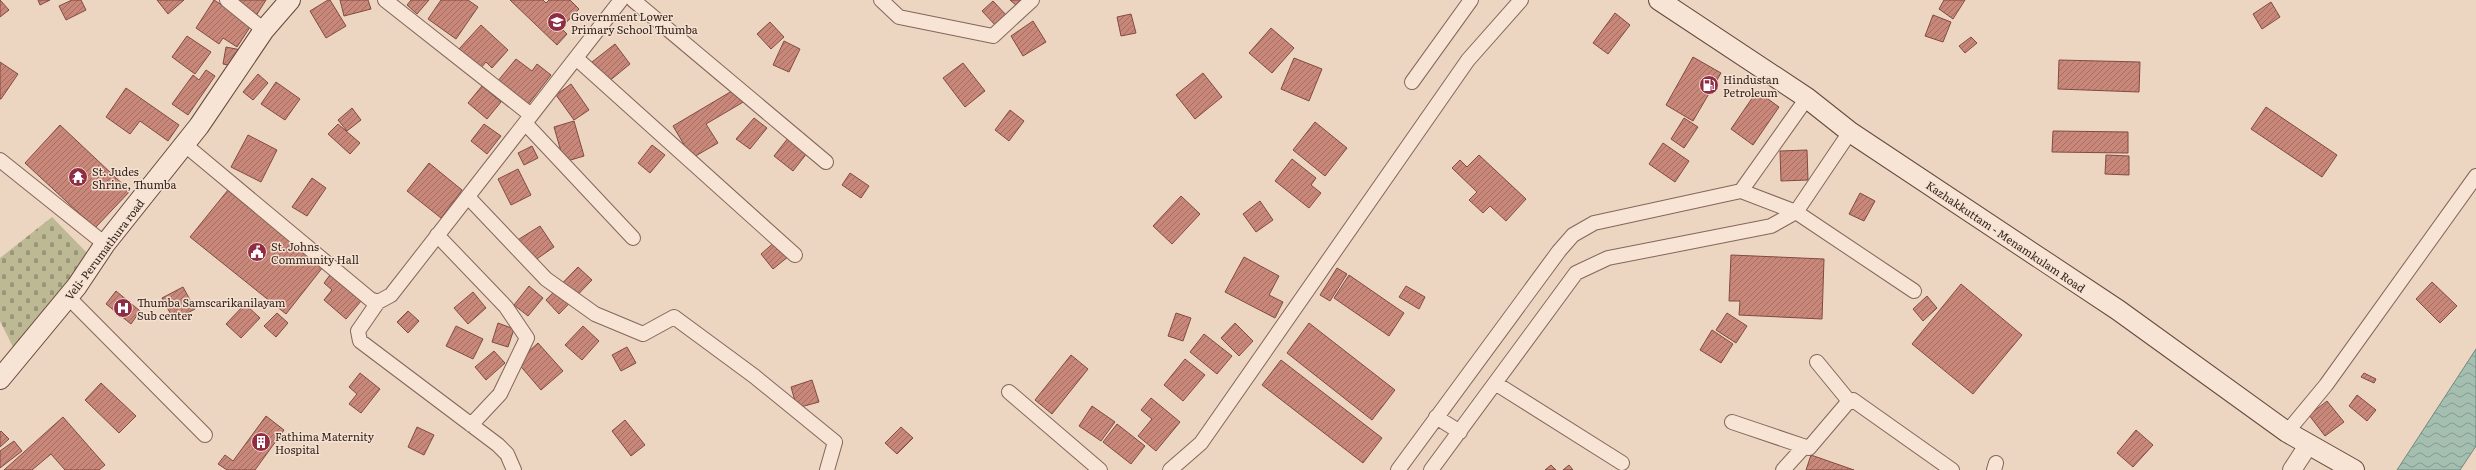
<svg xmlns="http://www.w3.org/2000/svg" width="2476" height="470" viewBox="0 0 2476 470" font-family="Literata,serif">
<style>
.cemetery{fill:url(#cemetery-stones)}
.water{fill:url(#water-waves);stroke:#6b8c7c}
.building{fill:url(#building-hatch);stroke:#824b41}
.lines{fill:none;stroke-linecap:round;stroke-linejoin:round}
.minor-casing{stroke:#84665a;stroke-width:16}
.tertiary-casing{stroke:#84665a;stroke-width:20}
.secondary-casing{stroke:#66483d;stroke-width:22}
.minor{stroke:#f7e4d4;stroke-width:14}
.tertiary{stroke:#f7e4d4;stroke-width:18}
.secondary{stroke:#f7e4d4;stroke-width:20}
.labels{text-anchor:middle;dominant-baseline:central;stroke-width:3;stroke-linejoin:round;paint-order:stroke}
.poi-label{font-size:11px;fill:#35231d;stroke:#f4e1d1;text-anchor:start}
.street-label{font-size:11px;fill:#35231d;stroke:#f4e1d1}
</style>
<defs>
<pattern id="cemetery-stones" width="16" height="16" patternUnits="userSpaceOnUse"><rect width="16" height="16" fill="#beb995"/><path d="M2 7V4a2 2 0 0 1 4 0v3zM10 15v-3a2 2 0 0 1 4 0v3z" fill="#9b9679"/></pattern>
<pattern id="water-waves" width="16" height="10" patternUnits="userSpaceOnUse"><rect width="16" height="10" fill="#a4beb0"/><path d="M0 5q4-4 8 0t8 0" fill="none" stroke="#869a8f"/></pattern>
<pattern id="building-hatch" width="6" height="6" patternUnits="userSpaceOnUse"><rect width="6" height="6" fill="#c88779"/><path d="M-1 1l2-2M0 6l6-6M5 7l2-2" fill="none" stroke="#a36e63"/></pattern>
</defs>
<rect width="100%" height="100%" fill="#ecd5c1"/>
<!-- cemetery -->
<path class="cemetery" d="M52,217L91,257L13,347L0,321V258Z"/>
<!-- water -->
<path class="water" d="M2476,349V446L2460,470H2397Z"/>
<!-- building -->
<path class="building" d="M0,0L9,10L0,17Z
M38,0H50L40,5Z
M72,0H81L86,10L66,20L59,6Z
M157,0H184L168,14Z
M214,0L252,24L237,47L223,38L219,44L196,28Z
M225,0H266L254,19Z
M328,0H330L346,26L326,38L310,11Z
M340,0H368L371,9L344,16Z
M411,0H429L417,14L407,5Z
M441,0H468L478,7L456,39L428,19Z
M510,0H543L546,3L549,0H570L579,9L561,28L567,34L557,45Z
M1010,0H1023L1017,6Z
M1944,0H1965L1953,19L1939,9Z
M993,1L1007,16L997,27L982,11Z
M2271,2L2280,17L2262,29L2253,14Z
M1615,13L1630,25L1608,54L1593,43Z
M1131,14L1136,33L1121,36L1117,17Z
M1933,15L1951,22L1943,42L1925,36Z
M1033,21L1046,42L1023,56L1011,36Z
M770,22L784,37L771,49L757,34Z
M481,25L508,50L492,68L486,62L480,69L459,49Z
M1271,28L1294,48L1272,73L1249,53Z
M187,36L211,52L195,74L172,57Z
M1971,37L1977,43L1965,53L1959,46Z
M784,41L800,49L789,72L773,65Z
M615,44L630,64L608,82L592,62Z
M226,47L241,50L238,67L223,64Z
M1693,57L1721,73L1693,121L1666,105Z
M1294,58L1322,69L1309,101L1281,89Z
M516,59L532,71L537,64L551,75L527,106L497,82Z
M2059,60L2140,62L2139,92L2058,89Z
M0,62L18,74L1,99H0Z
M963,63L985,91L965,107L943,78Z
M206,70L215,76L188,115L172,104L193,75L199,80Z
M1203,73L1222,97L1195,119L1176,95Z
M258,74L268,83L253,100L243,92Z
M276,82L300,99L285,120L261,104Z
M571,84L589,110L574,120L556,95Z
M482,86L501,102L487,119L468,103Z
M126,88L179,125L168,141L140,121L130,134L106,117Z
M737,88L745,101L706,124L718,143L692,158L673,126Z
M1757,91L1779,107L1753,145L1731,129Z
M2266,107L2337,155L2322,177L2251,129Z
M352,108L361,120L347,131L338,120Z
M1010,110L1024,121L1009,141L995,130Z
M754,118L767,128L750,149L736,139Z
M1684,118L1698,127L1684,148L1671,139Z
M574,121L584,156L564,162L554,127Z
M1315,122L1347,148L1325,176L1293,150Z
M338,124L360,143L350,154L328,134Z
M484,124L501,136L487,154L471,141Z
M60,125L130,191L95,228L25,163Z
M2053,131L2128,132V153L2052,152Z
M792,133L811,148L793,171L774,156Z
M248,135L277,150L261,182L231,167Z
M1663,143L1689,161L1675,182L1649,164Z
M652,145L665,155L650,173L638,163Z
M532,146L538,158L524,165L518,153Z
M1807,150L1808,180L1781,181L1780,151Z
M1479,155L1526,199L1506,221L1490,206L1483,213L1469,200L1477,192L1452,168L1460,160L1467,167Z
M2106,155L2129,156V175L2105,174Z
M1292,159L1316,178L1311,185L1321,193L1309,208L1275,181Z
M429,163L462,190L441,218L407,191Z
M518,169L531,195L511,205L498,179Z
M850,173L869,186L861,198L842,185Z
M312,178L326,188L307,216L292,207Z
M228,190L323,267L286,314L190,237Z
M1860,193L1875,201L1864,221L1849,214Z
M1181,196L1200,214L1172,244L1153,226Z
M1260,201L1273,220L1256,232L1243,214Z
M540,226L554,247L531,263L516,241Z
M777,240L789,256L773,269L761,254Z
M1731,255L1824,259L1822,319L1739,315L1740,301H1729Z
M1244,257L1279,276L1269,295L1283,302L1275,318L1225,292Z
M578,267L592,280L559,314L546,300Z
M1337,268L1347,274L1330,301L1320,295Z
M330,275L361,301L346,319L324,300L332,290L324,283Z
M1349,275L1404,313L1389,336L1334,298Z
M2432,282L2457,306L2440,323L2416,299Z
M1961,284L2022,335L1973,394L1912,344Z
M529,286L543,298L528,316L514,305Z
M1406,286L1425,297L1419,309L1399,297Z
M183,287L195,309L174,320L162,298Z
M116,291L140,311L131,324L106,304Z
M473,292L486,308L468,324L454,308Z
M1927,296L1937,308L1923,321L1913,309Z
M245,304L260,318L241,338L226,324Z
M408,311L419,321L408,333L397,322Z
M277,313L288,323L276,337L264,326Z
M1176,313L1191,318L1183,341L1168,336Z
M1727,313L1747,326L1736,343L1716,330Z
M498,323L514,329L508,347L492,342Z
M1235,323L1253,341L1239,356L1221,338Z
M1309,323L1395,390L1372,420L1287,353Z
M456,326L483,339L473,359L446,346Z
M583,326L599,341L582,360L565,345Z
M1712,330L1733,344L1721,363L1700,350Z
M1204,334L1232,356L1217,374L1190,352Z
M538,343L563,371L541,390L517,362Z
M627,347L636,363L621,371L612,355Z
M494,351L505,363L486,380L475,367Z
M1071,355L1088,369L1052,414L1035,400Z
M1185,359L1205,375L1183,401L1164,385Z
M1281,360L1382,438L1363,463L1262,385Z
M360,373L380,389L361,413L349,404L357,394L349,387Z
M2364,373L2376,379L2374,383L2361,377Z
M812,380L819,402L797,408L791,387Z
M101,383L136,416L119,433L85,400Z
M2357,395L2376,410L2367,421L2349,406Z
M1151,398L1180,422L1156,451L1138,436L1152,419L1141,410Z
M2327,401L2344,422L2325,436L2309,415Z
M1092,406L1115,422L1101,441L1079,426Z
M266,416L284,430L255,470H227L218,464L225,455L233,461Z
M63,417L105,465L99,470H65L51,454L32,470H4Z
M625,420L645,445L631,456L612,431Z
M1117,424L1145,446L1131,464L1103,442Z
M417,427L434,435L424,455L408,447Z
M901,427L913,438L897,454L885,443Z
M2136,430L2153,445L2133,467L2117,453Z
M1,431L9,439L0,447V432Z
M14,441L22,451L0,468V451Z
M1811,455L1854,470H1806Z
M1551,465L1556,470H1545Z
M1569,465L1573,470H1563Z"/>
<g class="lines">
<defs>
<path id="minor" d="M227,0L264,30
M385,0L531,115
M633,0L826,162
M881,0L899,17L993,36L1032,0
M576,58L795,255
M1412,82L1471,0
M525,123L633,238
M184,144L370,299L378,302L391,295L621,0
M0,160L105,244
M1741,191L1796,212L1914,291
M468,197L546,279L595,314L643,334L674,317L754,376L835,442L827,470
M437,235L506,307L527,338L500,394L471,425
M68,297L205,435
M378,302L358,331L360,341L498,445L507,454L514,470
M1817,362L1849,401
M1495,383L1622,463
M1009,392L1100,470
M1436,417L1460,432
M1732,422L1809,448L1849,401L1853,400L1952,470
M2287,432L2326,385L2476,176
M1170,470L1201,443L1468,60L1521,0
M1398,470L1559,251L1573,235L1594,223L1741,191L1807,98
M1431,470L1576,273L1608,258L1771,226L1796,212L1850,132
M1783,470L1803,448
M1994,470L1996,463"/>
<path id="tertiary" d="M2292,470L2309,444"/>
<path id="secondary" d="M1659,0L1807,98L1850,132L2118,310L2287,432L2354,470
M0,379L77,286L105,244L199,126L264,30L290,0"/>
</defs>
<!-- minor casing -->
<use href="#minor" class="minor-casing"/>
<!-- tertiary casing -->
<use href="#tertiary" class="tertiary-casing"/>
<!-- secondary casing -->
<use href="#secondary" class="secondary-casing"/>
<!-- minor -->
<use href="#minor" class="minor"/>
<!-- tertiary -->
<use href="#tertiary" class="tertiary"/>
<!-- secondary -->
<use href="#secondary" class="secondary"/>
</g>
<!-- icons -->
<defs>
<symbol id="school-disc" viewBox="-11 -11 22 22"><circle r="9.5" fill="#912c45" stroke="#f4e1d1"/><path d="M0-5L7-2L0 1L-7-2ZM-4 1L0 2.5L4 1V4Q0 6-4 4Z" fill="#fff"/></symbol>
<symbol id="fuel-disc" viewBox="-11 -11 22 22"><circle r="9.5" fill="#912c45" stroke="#f4e1d1"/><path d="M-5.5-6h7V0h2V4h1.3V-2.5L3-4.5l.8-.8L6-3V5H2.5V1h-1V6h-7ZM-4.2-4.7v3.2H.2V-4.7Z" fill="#fff"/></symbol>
<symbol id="temple-disc" viewBox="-11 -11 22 22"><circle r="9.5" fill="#912c45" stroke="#f4e1d1"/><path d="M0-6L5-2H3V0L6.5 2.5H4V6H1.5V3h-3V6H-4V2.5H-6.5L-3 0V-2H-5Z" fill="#fff"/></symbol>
<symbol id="civic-disc" viewBox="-11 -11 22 22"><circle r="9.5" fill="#912c45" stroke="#f4e1d1"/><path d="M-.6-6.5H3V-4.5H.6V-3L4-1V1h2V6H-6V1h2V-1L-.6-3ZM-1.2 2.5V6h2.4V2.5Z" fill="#fff"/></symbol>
<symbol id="hospital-disc" viewBox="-11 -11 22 22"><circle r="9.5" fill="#912c45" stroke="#f4e1d1"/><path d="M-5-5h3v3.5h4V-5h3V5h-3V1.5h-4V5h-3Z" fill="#fff"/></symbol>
<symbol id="building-disc" viewBox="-11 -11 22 22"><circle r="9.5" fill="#912c45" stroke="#f4e1d1"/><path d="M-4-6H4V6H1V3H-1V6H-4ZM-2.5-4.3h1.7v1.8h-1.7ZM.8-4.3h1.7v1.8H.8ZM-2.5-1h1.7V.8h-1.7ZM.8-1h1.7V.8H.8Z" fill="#fff"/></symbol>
</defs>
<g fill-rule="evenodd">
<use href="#school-disc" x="546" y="11" width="22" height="22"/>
<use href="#fuel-disc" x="1698" y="74" width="22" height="22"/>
<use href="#temple-disc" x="67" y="166" width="22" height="22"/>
<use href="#civic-disc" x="246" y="241" width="22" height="22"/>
<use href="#hospital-disc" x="112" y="297" width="22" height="22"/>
<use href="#building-disc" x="250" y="431" width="22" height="22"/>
</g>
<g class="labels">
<!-- poi labels -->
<g class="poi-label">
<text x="571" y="16">Government Lower<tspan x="571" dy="13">Primary School Thumba</tspan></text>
<text x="1723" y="79">Hindustan<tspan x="1723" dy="13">Petroleum</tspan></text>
<text x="92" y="171">St. Judes<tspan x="92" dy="13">Shrine, Thumba</tspan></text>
<text x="271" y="246">St. Johns<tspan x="271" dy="13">Community Hall</tspan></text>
<text x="137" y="302">Thumba Samscarikanilayam<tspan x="137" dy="13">Sub center</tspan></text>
<text x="275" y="436">Fathima Maternity<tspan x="275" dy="13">Hospital</tspan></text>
</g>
<!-- street labels -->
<g class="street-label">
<text transform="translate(2006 236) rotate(34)">Kazhakkuttam - Menamkulam Road</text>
<text transform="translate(104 249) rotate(-53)">Veli- Perumathura road</text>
</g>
</g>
</svg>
